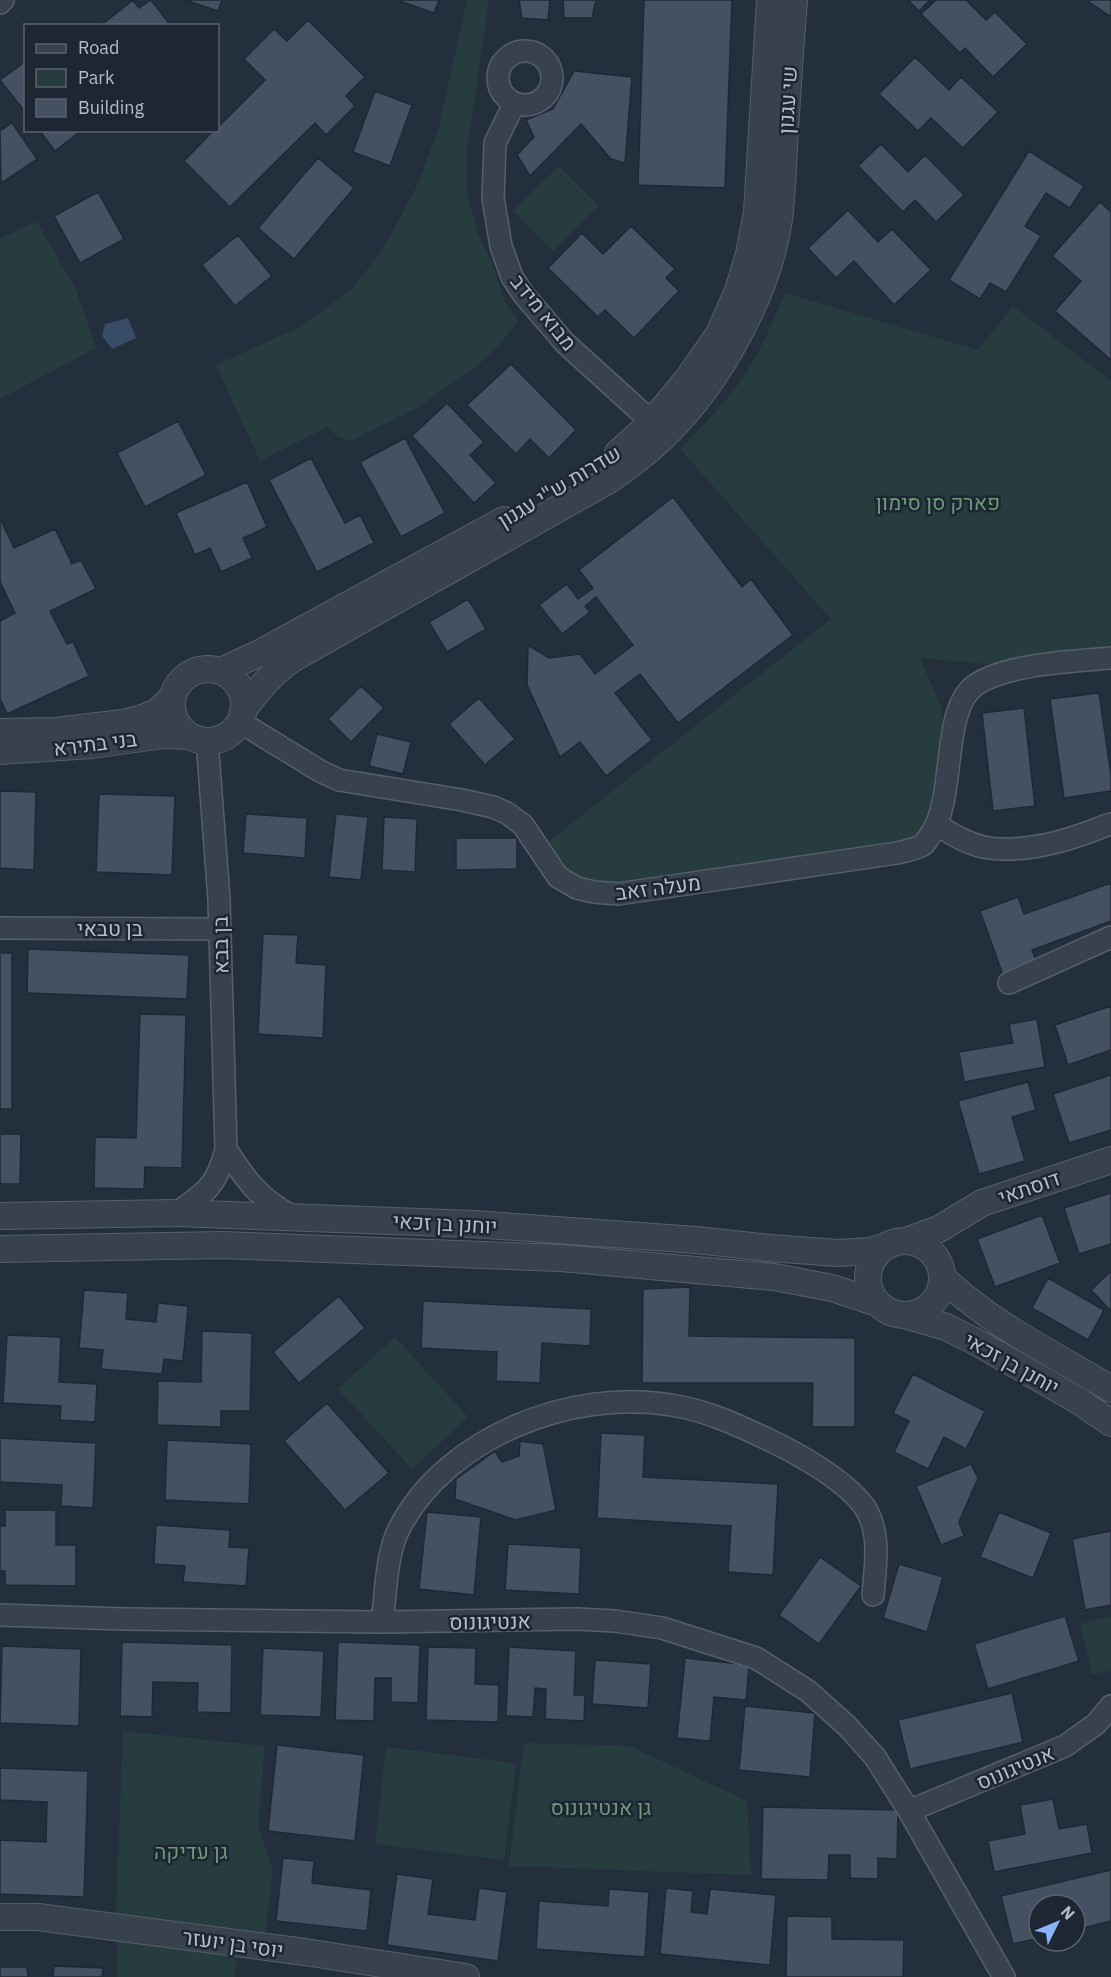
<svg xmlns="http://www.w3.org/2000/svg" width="1111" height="1977" viewBox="0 0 1111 1977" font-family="'IBM Plex Sans',Heebo,sans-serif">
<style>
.green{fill:#263c3f}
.water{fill:#394c67}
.building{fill:#455162;stroke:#1f2835;stroke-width:1.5}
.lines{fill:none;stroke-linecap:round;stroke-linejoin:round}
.minor-casing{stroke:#565f6c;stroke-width:24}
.tertiary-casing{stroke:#565f6c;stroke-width:28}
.minor{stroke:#38414e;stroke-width:21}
.tertiary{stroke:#38414e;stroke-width:26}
.labels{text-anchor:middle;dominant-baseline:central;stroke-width:5;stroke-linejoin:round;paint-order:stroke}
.street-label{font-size:21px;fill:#b4bcc9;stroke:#1d2633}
.park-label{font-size:21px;fill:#6b9a76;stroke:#1d2633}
</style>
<rect width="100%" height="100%" fill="#242f3e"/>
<!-- green -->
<path class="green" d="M467,0H489L466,157L467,193L479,237L493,266L504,300L518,321L500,344L478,365L417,408L350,441L338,437L328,427L260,461L216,365L300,327L352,289L383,249L419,182L439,126Z
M559,166L599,206L553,251L513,211Z
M37,222L75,287L96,348L0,399V238Z
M785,293L978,350L1013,306L1111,381V652L998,665L920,658L941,707L945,742L934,821L922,834L907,844L613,888L588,885L564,869L544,845L831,619L680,449C702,426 726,403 744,376C761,351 773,321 785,293Z
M395,1337L468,1417L412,1469L338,1389Z
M1111,1616V1671L1092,1674L1080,1624Z
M123,1731L265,1746L258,1826L273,1871L265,1934L116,1913Z
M524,1743L630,1746L747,1801L751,1875L509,1866Z
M386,1747L516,1763L504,1860L375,1844Z
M118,1939L237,1957L235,1977H118Z"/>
<!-- water -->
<path class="water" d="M128,318L136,338L112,349L102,336L105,324Z"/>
<!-- building -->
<path class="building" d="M133,0L139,8L151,0L171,26H100Z
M185,0H222L218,11Z
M397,0H439L434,13Z
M519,0H550L548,20L522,18Z
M563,0H596L592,18H564Z
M644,0H732L725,188L638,185Z
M908,0H930L919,11Z
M936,0H966L986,20L995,12L1027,44L993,77L965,48L960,53L921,14Z
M1086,0H1111V17Z
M308,20L365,77L346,96L355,106L326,135L315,123L230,207L184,161L214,130H218V127L265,80L244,59L274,29L287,41Z
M915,57L949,90L961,77L998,112L963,148L931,118L918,131L879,94Z
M26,61V113L0,80Z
M574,71L632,77L625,163L611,159L581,124L530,176L517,155L534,137L526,120L553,109Z
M375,91L412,105L390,166L353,152Z
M12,123L37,159L1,183L0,131Z
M39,130H82L55,151Z
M881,144L908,172L925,155L964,195L936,222L915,200L903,212L858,166Z
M1029,151L1084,186L1070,208L1046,193L1025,226L1041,236L1006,292L990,283L980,299L949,280Z
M318,158L354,188L294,259L258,228Z
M98,192L124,239L80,263L54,216Z
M1100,202L1111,212V360L1055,311L1081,281L1052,256Z
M848,210L878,242L892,229L931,270L894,305L854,261L836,278L808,248Z
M631,226L675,269L666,278L679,291L634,338L605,310L598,317L548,268L582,233L603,254Z
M238,235L272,276L235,306L202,265Z
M511,364L576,430L549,458L530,439L516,454L467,405Z
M447,403L484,442L470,455L496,483L474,503L412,436Z
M178,421L206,475L145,507L117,453Z
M405,438L445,513L401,537L360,462Z
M311,458L345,523L360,515L374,543L317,572L269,480Z
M247,482L267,527L243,538L252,558L221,572L210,548L195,555L176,513Z
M673,497L742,587L751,579L793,635L678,723L640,674L615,693L652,740L606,776L580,742L560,757L527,685L528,645L549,658L580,654L595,674L633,645L596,597L585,606L590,612L562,634L539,605L567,584L578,599L593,588L579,570Z
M0,518L14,548L55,529L72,564L81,560L96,589L50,611L67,644L73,642L89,676L7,714L0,699V621L15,613L0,582Z
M468,599L486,629L447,652L429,622Z
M361,686L384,708L351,742L328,719Z
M1099,693L1111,775V791L1064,798L1050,699Z
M479,698L515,739L485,765L449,724Z
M1024,708L1035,806L993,811L982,713Z
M377,734L411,742L403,774L369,766Z
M0,791L36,792L34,870L0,868Z
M99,794L175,796L172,875L96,872Z
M246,814L307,818L305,858L243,853Z
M336,814L368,817L361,880L329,877Z
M384,817L417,819L415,872L382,870Z
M456,838H517V869L456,870Z
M1111,883V921L1032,950L1037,963L1003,975L980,911L1018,897L1024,914Z
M263,934L298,935L296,963L326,965L323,1038L258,1034Z
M28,949L189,955L187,999L27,993Z
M0,953H12V1109H0Z
M1111,1006V1050L1068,1065L1055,1025Z
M140,1014L186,1015L182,1168L145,1167L144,1189L94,1188L95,1137L136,1138Z
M1037,1019L1045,1067L964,1082L959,1052L1013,1043L1009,1024Z
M1111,1075V1130L1069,1143L1053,1094Z
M1028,1082L1036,1110L1012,1117L1025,1161L979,1174L958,1101Z
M0,1134H21L20,1184H0Z
M1111,1193V1244L1079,1254L1064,1208Z
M1042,1215L1060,1263L995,1287L977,1239Z
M1111,1271V1311L1091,1290Z
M1048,1278L1104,1310L1088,1340L1032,1308Z
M690,1287L689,1336L855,1338V1427H812L813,1383H642L643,1289Z
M84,1290L128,1293L126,1319L156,1322L158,1303L188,1306L183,1361L164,1359L162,1374L101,1369L103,1350L79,1348Z
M339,1296L365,1328L299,1383L273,1352Z
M423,1301L591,1309L590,1346L542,1343L540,1383L496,1381L497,1352L421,1348Z
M202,1331L252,1333L250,1411H221V1427L157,1425L158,1381L201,1382Z
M7,1335L61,1337L59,1382L97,1384L95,1422L60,1420L61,1406L3,1403Z
M913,1374L985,1411L966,1449L944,1437L928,1469L894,1452L909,1421L893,1413Z
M327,1403L389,1473L345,1510L284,1441Z
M601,1433L645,1435L643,1477L778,1484L773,1575L728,1572L731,1526L597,1518Z
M0,1438L96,1443L93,1508L61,1506L62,1485L0,1482Z
M167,1440L251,1444L249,1504L165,1500Z
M520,1441L543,1444L556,1510L516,1520L455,1499L456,1479L495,1451L502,1462L519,1456Z
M971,1464L978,1478L959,1522L964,1536L941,1545L916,1486Z
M5,1510H56V1545H76V1586L5,1585V1571H0V1526H5Z
M427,1512L481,1517L474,1595L419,1589Z
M999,1512L1051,1533L1033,1578L980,1557Z
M156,1525L230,1530L229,1547L249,1548L246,1586L183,1582L185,1566L154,1564Z
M1111,1531V1605L1085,1610L1072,1539Z
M508,1544L581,1548L579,1594L505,1590Z
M820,1557L861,1586L819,1644L779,1615Z
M899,1564L943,1577L927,1632L883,1618Z
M1065,1616L1079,1661L988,1689L974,1644Z
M122,1642L232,1645L231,1713L197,1712L198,1683L153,1682L152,1717L120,1716Z
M338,1642L420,1645L418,1703L391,1702V1678H375L374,1721L335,1720Z
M2,1646L81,1649L79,1726L0,1723Z
M428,1647L476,1648L475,1684L499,1685L498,1722L426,1720Z
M509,1647L576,1651L574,1695H585L584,1721L545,1719L546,1689L535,1688L533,1717L506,1716Z
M263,1648L324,1651L321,1717L260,1715Z
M685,1658L749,1665L746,1700L714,1697L710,1741L677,1738Z
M595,1660L651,1664L648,1708L592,1704Z
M1012,1693L1023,1742L910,1769L898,1720Z
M745,1706L815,1713L810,1777L739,1770Z
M277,1745L364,1755L355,1841L268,1831Z
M0,1768L88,1771L84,1897L0,1894V1840L46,1842L47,1802L0,1800Z
M1053,1799L1059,1829L1087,1824L1092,1853L994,1872L988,1841L1025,1834L1020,1805Z
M763,1807L898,1810L897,1859L878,1858V1879L850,1878V1855H829L828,1880L761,1879Z
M283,1858L314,1861L312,1883L371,1890L367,1931L276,1921Z
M1111,1870V1921L1075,1930V1905H1039V1938L1013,1944L1001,1896Z
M397,1874L433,1879L428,1914L475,1920L479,1888L507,1892L498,1961L387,1945Z
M666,1888L693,1891L691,1912L707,1914L710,1889L776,1895L770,1965L660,1954Z
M609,1889L649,1892L645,1957L536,1949L539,1901L608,1906Z
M787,1916L832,1917V1939L904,1940L903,1977H786Z
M54,1966L103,1968L102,1977H53Z
M0,1967H27L28,1977H0Z"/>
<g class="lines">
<defs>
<path id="minor" d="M0,3L3,0
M498 78a27 27 0 1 1 54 0a27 27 0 1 1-54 0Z
M514,104L495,143L493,198L501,246L512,277L524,295L565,343L652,422
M240,722L320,771L339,780L462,800L493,807L507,813L523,825L558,877L577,888L594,892L618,894L897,853C905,851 917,849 923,845C926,842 929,837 931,834C957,796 940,707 977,684C1008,664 1074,661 1111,658
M937,825C952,834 966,843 983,847C1012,853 1053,845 1080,835C1091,832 1100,827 1111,824
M0,928L219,929
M1009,983L1111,937
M226,1149C245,1179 259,1199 292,1216
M176,1213C205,1194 218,1184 226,1149L219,899L207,740
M0,1615L124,1619L382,1622L576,1619L615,1621L662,1628L756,1658L808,1691L847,1726L875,1757L909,1811L1004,1977
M382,1622C386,1594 386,1554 399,1529C446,1437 572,1388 671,1405C705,1410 738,1425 769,1440C797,1453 851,1483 867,1511C881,1536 875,1568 873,1595
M909,1811L1065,1746L1096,1724L1111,1706"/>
<path id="tertiary" d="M618,453L652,422L687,380L719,334L739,288L749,254L757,212L770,0
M172 705a36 36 0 1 1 72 0a36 36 0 1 1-72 0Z
M221,671L260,653L504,520
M243,710C258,690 272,673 292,659L609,480C629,466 648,452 666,434C719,383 769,292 779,219C782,195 783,170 784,146C787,97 790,49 794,0
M0,732L56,731L123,723L142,718L157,712L173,697
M0,751L92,745L164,735L190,736
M0,1216L176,1213L474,1224L696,1240L770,1248L837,1253L871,1251L889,1245
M868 1278a37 37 0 1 1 74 0a37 37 0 1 1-74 0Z
M906,1241L939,1229L982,1203L1111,1160
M0,1249L223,1245L561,1258L774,1277L832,1288L877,1303
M942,1277C991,1325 1054,1354 1111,1389
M908,1316L946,1327L980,1344L1079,1401L1111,1423
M0,1917H38L305,1952L466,1977"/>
</defs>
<!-- minor casing -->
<use href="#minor" class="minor-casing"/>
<!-- tertiary casing -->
<use href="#tertiary" class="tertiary-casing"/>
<!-- minor -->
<use href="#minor" class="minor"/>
<!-- tertiary -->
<use href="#tertiary" class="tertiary"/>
</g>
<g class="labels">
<!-- street labels -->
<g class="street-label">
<text transform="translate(787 100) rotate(-87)">שי עגנון</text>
<text transform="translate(544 312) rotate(51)">מבוא מידב</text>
<text transform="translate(559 486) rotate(-31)">שדרות ש"י עגנון</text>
<text transform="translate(95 743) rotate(-7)">בני בתירא</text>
<text transform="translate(658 887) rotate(-7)">מעלה זאב</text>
<text x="110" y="928">בן טבאי</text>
<text transform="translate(220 945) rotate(-91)">בן בבא</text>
<text transform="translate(1029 1187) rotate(-19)">דוסתאי</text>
<text transform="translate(445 1223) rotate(3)">יוחנן בן זכאי</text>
<text transform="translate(1012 1363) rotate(29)">יוחנן בן זכאי</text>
<text transform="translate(490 1621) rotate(-1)">אנטיגונוס</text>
<text transform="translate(1015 1767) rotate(-23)">אנטיגונוס</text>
<text transform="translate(233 1943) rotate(8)">יוסי בן יועזר</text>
</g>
<!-- park labels -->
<g class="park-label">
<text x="938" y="502">פארק סן סימון</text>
<text x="601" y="1807">גן אנטיגונוס</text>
<text x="191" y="1851">גן עדיקה</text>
</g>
</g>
<!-- legend -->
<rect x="24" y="24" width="195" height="108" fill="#1d2633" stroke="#59626f" stroke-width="1.5"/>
<rect x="36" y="44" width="30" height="9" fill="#38414e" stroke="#59626f" stroke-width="1.5"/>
<text x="78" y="54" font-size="18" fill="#b4bcc9">Road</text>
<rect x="36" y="69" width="30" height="18" fill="#263c3f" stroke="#59626f" stroke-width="1.5"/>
<text x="78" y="84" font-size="18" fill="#b4bcc9">Park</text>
<rect x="36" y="99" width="30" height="18" fill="#455162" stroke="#59626f" stroke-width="1.5"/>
<text x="78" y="114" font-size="18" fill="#b4bcc9">Building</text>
<!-- north arrow -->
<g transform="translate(1057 1923) rotate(47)"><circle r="28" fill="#1d2633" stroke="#59626f" stroke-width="1.5"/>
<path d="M0-4.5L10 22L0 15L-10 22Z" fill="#8ab4f8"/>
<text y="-9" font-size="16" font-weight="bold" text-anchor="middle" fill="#b4bcc9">N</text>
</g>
</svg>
